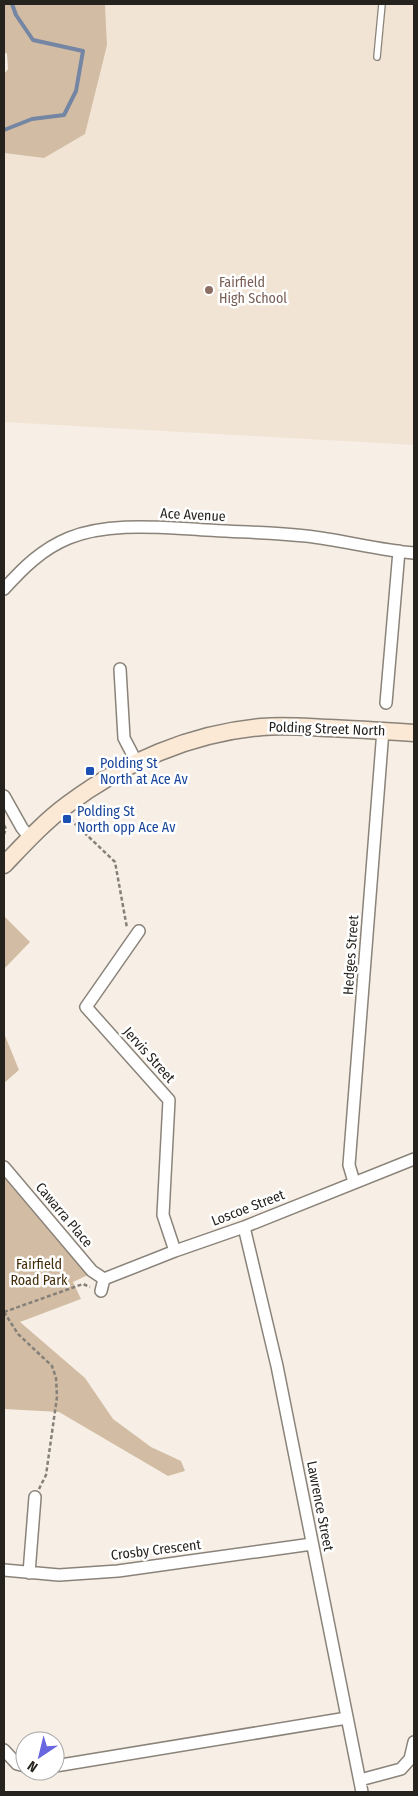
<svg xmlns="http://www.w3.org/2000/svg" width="418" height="1796" viewBox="0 0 418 1796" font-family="'Fira Sans Condensed',sans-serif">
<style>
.built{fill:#f2e4d4}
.green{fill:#d2bda4}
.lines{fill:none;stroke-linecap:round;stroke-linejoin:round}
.stream{stroke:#7486a3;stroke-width:4}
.service-casing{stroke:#8a837a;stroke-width:8}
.minor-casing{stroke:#8a837a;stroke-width:14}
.secondary-casing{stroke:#8a837a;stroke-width:19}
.path{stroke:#858079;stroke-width:2.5;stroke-dasharray:4 2.5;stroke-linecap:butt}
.service{stroke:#fff;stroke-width:5.5}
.minor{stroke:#fff;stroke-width:11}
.secondary{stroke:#fbe9d6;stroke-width:16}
.education-dot{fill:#8d6e63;stroke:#fff;stroke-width:2}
.transit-dot{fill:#1a4fb4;stroke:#fff;stroke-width:2}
.labels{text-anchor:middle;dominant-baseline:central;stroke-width:5;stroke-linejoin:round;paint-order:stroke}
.education-label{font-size:14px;fill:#785e54;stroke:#fff;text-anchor:start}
.street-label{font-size:14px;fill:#26231f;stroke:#fff}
.transit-label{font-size:14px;fill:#164399;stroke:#fff;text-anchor:start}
.park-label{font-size:14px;fill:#442d0a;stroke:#fff}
</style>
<rect width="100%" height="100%" fill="#f7efe5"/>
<!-- built -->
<path class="built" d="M105,4H414V445L4,422V153L44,158L107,45Z"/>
<!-- green -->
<path class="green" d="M4,4H105L107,45L85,134L44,158L4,153V74L8,69L7,54L4,52Z
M4,916L30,942L4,969Z
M4,1033L19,1070L4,1083Z
M4,1177L88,1275L73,1282L81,1299L20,1322L85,1378L113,1419L151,1447L181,1461L185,1471L168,1476L59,1412L4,1409Z"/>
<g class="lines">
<!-- stream -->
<path class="stream" d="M4,130L32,119L64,115L76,91L83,51L33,40L16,15L12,4"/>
<defs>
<path id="service" d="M377,57L382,4"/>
<path id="minor" d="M4,589C23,568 42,549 69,538C107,523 153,527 192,529C230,532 268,532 306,536C342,540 378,550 414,553
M120,669L124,738L137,763
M386,703L399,551
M4,796L22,828L30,838
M139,931L86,1007L169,1100L163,1215L175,1251
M4,1167L92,1271L104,1279
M354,1182L349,1165L383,730
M244,1227L277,1366L362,1792
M101,1291L104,1279L175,1251L244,1227L414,1159
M4,1570L59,1575L118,1571L312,1544
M29,1573L35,1497
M4,1750L17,1764L25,1766
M55,1766L347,1718
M360,1780L401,1769L410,1759L414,1742"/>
<path id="secondary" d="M4,865C24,844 44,822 67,805C124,762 192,733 262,727C284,725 305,727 327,728C356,729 385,731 414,733"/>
</defs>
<!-- service casing -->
<use href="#service" class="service-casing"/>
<!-- minor casing -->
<use href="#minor" class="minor-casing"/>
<!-- secondary casing -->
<use href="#secondary" class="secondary-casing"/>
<!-- path -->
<path class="path" d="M70,819L115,862L127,928
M4,825L6,829L4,834
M4,1312L18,1334L52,1366L56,1378L57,1397L46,1475L39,1489
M4,1312L83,1284L90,1287"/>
<!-- service -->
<use href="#service" class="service"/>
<!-- minor -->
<use href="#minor" class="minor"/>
<!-- secondary -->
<use href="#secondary" class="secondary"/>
</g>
<!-- markers -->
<circle class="education-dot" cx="209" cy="290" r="5"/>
<g class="transit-dot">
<rect x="85" y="766" width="10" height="10" rx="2.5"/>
<rect x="62" y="814" width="10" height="10" rx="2.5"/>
</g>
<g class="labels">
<!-- education labels -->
<g class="education-label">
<text x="219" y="282">Fairfield<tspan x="219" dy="16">High School</tspan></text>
</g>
<!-- street labels -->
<g class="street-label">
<text transform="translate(193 515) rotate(3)">Ace Avenue</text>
<text transform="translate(327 729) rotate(2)">Polding Street North</text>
<text transform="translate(351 955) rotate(-86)">Hedges Street</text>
<text transform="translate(149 1055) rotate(48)">Jervis Street</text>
<text transform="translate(248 1208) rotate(-21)">Loscoe Street</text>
<text transform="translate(64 1215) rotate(50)">Cawarra Place</text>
<text transform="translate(320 1506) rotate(79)">Lawrence Street</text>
<text transform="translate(156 1550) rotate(-7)">Crosby Crescent</text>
</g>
<!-- transit labels -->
<g class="transit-label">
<text x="100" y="763">Polding St<tspan x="100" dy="16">North at Ace Av</tspan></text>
<text x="77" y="811">Polding St<tspan x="77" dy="16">North opp Ace Av</tspan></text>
</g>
<!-- park labels -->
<g class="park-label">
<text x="39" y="1264">Fairfield<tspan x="39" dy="16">Road Park</tspan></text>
</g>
</g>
<!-- border -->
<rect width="418" height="1796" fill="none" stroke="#26231f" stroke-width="10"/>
<!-- north arrow -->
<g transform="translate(40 1756) rotate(215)"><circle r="24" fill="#ffffff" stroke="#a8a7a5"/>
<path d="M0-4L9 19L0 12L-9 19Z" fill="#6867e0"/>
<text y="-8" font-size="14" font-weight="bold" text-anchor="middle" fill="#26231f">N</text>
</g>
</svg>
